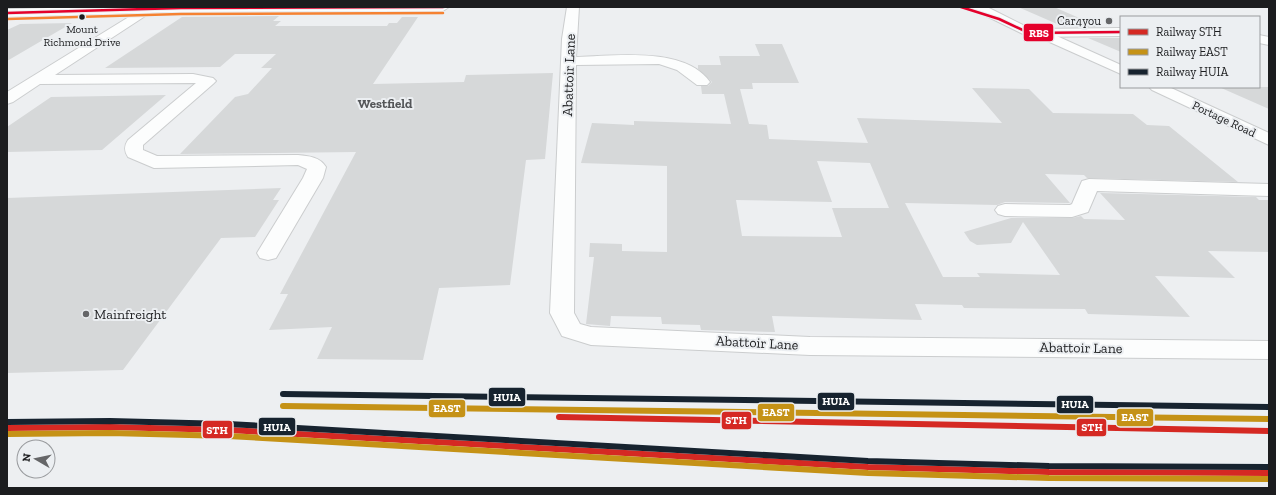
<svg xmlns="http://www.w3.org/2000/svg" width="1276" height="495" viewBox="0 0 1276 495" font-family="'Zilla Slab',serif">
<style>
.building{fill:#d6d8d9;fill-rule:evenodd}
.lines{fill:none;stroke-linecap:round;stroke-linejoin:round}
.minor-casing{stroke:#cbcdce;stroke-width:2}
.major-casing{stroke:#cbcdce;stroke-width:2}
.minor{fill:#fcfdfd;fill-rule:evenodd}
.major{fill:#fcfdfd;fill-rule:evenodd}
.bus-1-casing{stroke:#eceff2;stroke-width:4.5}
.bus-2-casing{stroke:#eceff2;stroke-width:4.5}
.bus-1{stroke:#e4002b;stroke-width:2.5}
.bus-2{stroke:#f58232;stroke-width:2.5}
.rail-1-casing{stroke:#eceff2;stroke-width:10}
.rail-2-casing{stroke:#eceff2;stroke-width:10}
.rail-3-casing{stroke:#eceff2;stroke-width:10}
.rail-1{stroke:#d52923;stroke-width:6}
.rail-2{stroke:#c59216;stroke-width:6}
.rail-3{stroke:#17232f;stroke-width:6}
.bus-dot{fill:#1c1d1f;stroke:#eceff2;stroke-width:1.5}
.poi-dot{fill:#656668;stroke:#eceff2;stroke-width:1.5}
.labels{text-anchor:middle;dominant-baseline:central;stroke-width:4;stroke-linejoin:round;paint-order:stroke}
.far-bus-label{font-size:11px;fill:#1c1d1f;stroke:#eceff2}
.far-poi-label{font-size:12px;fill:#1c1d1f;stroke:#eceff2;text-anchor:end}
.far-street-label{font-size:12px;fill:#1c1d1f;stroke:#eceff2}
.far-quarter-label{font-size:13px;font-weight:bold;fill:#545659;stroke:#eceff2}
.street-label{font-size:14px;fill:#1c1d1f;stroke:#eceff2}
.poi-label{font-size:14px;fill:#1c1d1f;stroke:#eceff2;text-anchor:start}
.line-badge{stroke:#eceff2;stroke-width:1.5}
.badge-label{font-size:11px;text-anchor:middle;font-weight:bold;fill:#fff}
</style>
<rect width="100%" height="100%" fill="#edeff1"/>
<!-- building -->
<path class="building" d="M1018,7H1054L1100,27H1064Z
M279,16L273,21H281L275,26H387L389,23H397L402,17H418L373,84L464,82L466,75L553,73L545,159L526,160L510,285L439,288L423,360L317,359L332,327L269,330L288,294H280L356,152L180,154L235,97L248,94L272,68H261L276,54H235L220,67L105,68L182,17Z
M72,23L7,61V30L20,24Z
M1088,38H1121V52Z
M755,44H782L799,83H752L753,89H740L749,124L767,125L769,139L868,143L857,118L1002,123L972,88L1029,89L1053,113L1133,114L1147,125L1169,126L1238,182L1087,178L1084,175L1045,174L1070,203L1005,202L997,205L905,203L943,277H980L977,273L1060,275L1023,222L1011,243L977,245L970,241L964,232L1011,218H1072L1081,216L1084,219L1125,220L1100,193L1256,197L1259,200H1269V252L1208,251L1235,278L1155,276L1190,317L1088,314L1085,309L964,308L962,305L915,304L922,320L772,316L775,332L701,330L700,325L662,324L661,317L611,316L610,326L586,324L594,257H589L590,243L622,244V251L667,252V166L581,163L592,123L634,125V121L731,124L724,94H702L701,86H708L712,82L698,69V65H721L719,56H760ZM817,161L870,163L889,208H832L842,237L742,236L736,200L832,202Z
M1219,87H1269V109Z
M166,95L102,150L7,152V127L51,97Z
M281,188L273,200H279L255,237L221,238L123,370L7,373V198Z"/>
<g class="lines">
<defs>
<path id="minor" d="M145,7H159L55,75L193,74L213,78L216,81L213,84L143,145V150L157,156L298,155C309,156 320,157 326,167L323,178L276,258L268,260L260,258L257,253L303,178L307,169L298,165L154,168L128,157C124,151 124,146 128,140L196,83L40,84L13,102L7,104V92Z
M567,7H579L576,57C614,56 685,46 710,82L707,85H697L677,70L659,64L576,65L574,313L580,324L591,327L810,337L1269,341V359L810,355L591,345L562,336L550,313L562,39Z
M1039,28L1121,65V74L1034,35L1033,32Z
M1149,87H1169L1269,133V145L1152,90Z
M1089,179L1269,184V196L1097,191L1088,212L1072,217L1005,216L998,214L995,210L998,206L1005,204L1070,205L1072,204L1082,181Z"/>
<path id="major" d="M90,7H449L443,11L181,12L7,17V9Z
M972,7H987L1031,29L1121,28V36L1029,37L974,10Z
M1259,35L1269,37V45L1259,43Z"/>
</defs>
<!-- minor casing -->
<use href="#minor" class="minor-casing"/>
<!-- major casing -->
<use href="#major" class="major-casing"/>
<!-- minor -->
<use href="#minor" class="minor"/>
<!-- major -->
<use href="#major" class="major"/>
<defs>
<path id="bus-1" d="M961,7L999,19L1029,33L1121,32
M7,13L181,8L443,7"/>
<path id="bus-2" d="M7,19L181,14L443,13"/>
</defs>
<!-- bus-1 casing -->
<use href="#bus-1" class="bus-1-casing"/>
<!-- bus-2 casing -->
<use href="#bus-2" class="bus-2-casing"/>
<!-- bus-1 -->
<use href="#bus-1" class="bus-1"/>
<!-- bus-2 -->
<use href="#bus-2" class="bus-2"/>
<defs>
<path id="rail-1" d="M559,417L1269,431
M7,428L110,427L228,430L868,467L1049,472L1269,473"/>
<path id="rail-2" d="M283,406L1269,419
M7,434L110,433L228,436L868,473L1049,478L1269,479"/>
<path id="rail-3" d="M283,394L1269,407
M7,422L110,421L228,424L868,461L1049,466L1269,467"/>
</defs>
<!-- rail-1 casing -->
<use href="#rail-1" class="rail-1-casing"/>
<!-- rail-2 casing -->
<use href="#rail-2" class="rail-2-casing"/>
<!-- rail-3 casing -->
<use href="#rail-3" class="rail-3-casing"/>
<!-- rail-1 -->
<use href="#rail-1" class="rail-1"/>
<!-- rail-2 -->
<use href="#rail-2" class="rail-2"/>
<!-- rail-3 -->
<use href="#rail-3" class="rail-3"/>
</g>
<!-- markers -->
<circle class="bus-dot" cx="82" cy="17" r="3.5"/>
<g class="poi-dot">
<circle cx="1109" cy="21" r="4"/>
<circle cx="86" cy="314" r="4"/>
</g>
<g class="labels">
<!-- far-bus labels -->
<g class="far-bus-label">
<text x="82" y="29">Mount<tspan x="82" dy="13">Richmond Drive</tspan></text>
</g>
<!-- far-poi labels -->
<g class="far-poi-label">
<text x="1101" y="21">Car4you</text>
</g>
<!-- far-street labels -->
<g class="far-street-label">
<text transform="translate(1224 119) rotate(25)">Portage Road</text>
</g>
<!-- far-quarter labels -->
<g class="far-quarter-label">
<text x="385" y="103">Westfield</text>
</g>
<!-- street labels -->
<g class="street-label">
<text transform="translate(569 75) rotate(-88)">Abattoir Lane</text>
<text transform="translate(757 343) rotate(3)">Abattoir Lane</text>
<text transform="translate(1081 348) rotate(1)">Abattoir Lane</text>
</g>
<!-- poi labels -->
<g class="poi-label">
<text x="94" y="314">Mainfreight</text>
</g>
</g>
<g class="line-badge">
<rect x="1023" y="23" width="31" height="19" rx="4" fill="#e4002b"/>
<rect x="488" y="387" width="38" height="20" rx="4" fill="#17232f"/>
<rect x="817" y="392" width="38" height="19" rx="4" fill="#17232f"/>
<rect x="1056" y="395" width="38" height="19" rx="4" fill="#17232f"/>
<rect x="428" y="399" width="38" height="19" rx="4" fill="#c59216"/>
<rect x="757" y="403" width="38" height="19" rx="4" fill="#c59216"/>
<rect x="1116" y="408" width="38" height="19" rx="4" fill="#c59216"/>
<rect x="721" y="411" width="31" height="19" rx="4" fill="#d52923"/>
<rect x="258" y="417" width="38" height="19" rx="4" fill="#17232f"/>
<rect x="1076" y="418" width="31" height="19" rx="4" fill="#d52923"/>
<rect x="202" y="420" width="31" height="19" rx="4" fill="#d52923"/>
</g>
<g class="badge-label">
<text x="1039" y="37">RBS</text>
<text x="507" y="401">HUIA</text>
<text x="836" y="405">HUIA</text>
<text x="1075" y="408">HUIA</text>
<text x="447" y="412">EAST</text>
<text x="776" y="416">EAST</text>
<text x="1135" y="421">EAST</text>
<text x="736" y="424">STH</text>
<text x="277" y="431">HUIA</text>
<text x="1092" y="431">STH</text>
<text x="217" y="434">STH</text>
</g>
<!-- border -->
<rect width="1276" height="495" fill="none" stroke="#1c1d1f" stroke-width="16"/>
<!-- legend -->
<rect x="1120" y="16" width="140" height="72" fill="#eceff2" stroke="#999b9e"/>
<rect x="1128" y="29" width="20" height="6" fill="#d52923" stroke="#999b9e"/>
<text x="1156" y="36" font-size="12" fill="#1c1d1f">Railway STH</text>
<rect x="1128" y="49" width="20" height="6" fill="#c59216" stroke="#999b9e"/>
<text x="1156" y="56" font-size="12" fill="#1c1d1f">Railway EAST</text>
<rect x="1128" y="69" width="20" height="6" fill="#17232f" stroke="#999b9e"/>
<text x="1156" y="76" font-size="12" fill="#1c1d1f">Railway HUIA</text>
<!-- north arrow -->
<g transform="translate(36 459) rotate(279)"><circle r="19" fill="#eceff2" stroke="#999b9e"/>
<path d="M0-3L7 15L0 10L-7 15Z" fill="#656668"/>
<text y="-6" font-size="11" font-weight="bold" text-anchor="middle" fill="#1c1d1f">N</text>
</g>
</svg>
